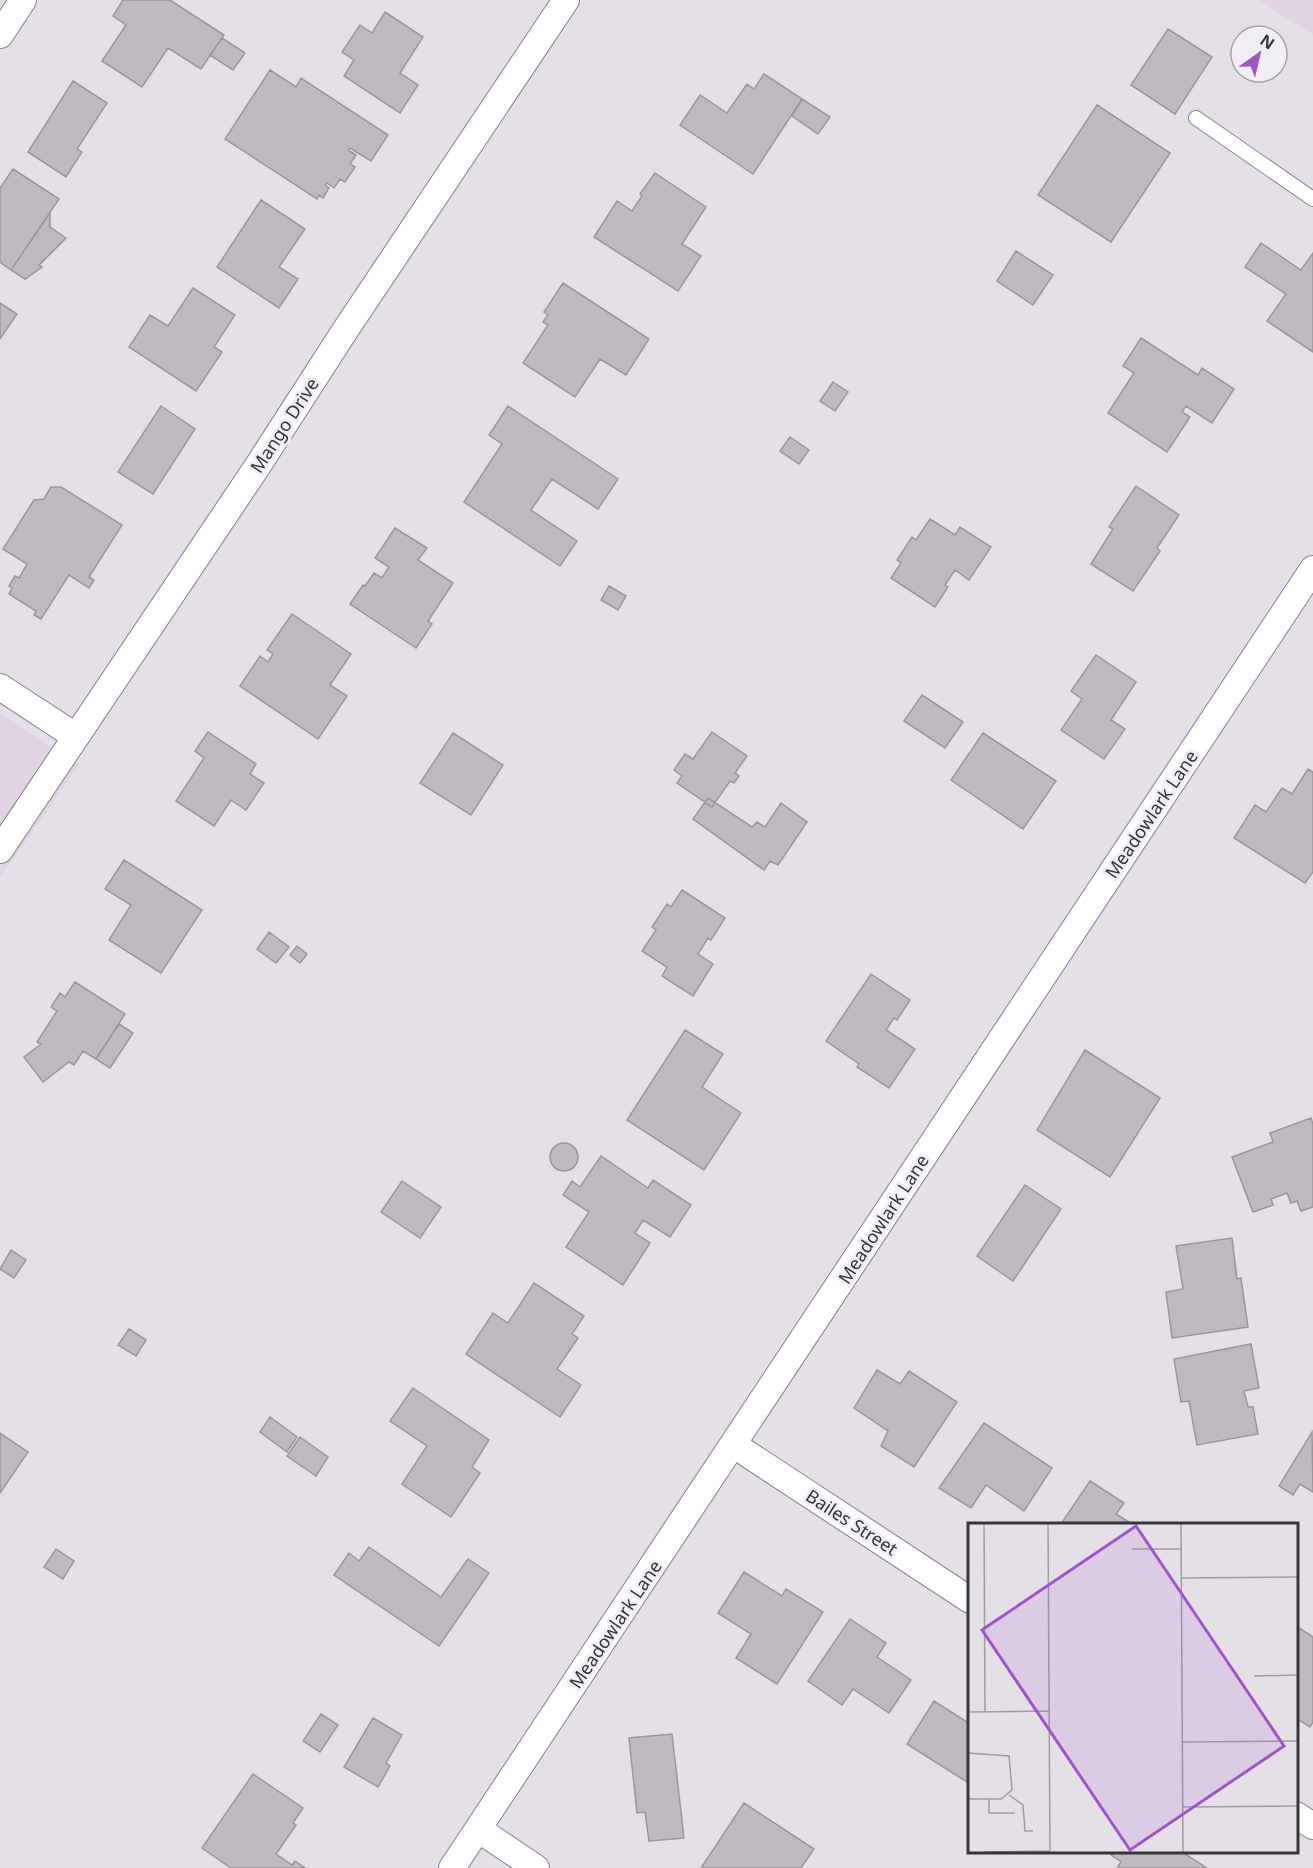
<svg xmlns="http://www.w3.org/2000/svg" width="1313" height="1868" viewBox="0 0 1313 1868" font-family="'Noto Sans',sans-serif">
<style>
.commercial{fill:#e2d3e5}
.building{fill:#beb9c0;stroke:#9a969d;stroke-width:1.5}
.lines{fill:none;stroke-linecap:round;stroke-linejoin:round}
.service-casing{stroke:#848087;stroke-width:16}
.minor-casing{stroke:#848087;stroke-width:28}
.service{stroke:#fff;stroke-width:14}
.minor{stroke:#fff;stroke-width:26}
.labels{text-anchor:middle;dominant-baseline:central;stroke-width:6;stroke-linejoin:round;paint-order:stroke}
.street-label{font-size:18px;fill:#373538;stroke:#f2eef5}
.inset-road{fill:none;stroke:#9f9ca2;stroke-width:1.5}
.view{fill:#9f56c9;fill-opacity:0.15;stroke:#9f56c9;stroke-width:3}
.inset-edge{fill:none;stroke:#373538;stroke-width:3}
</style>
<rect width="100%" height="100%" fill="#e5e0e8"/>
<!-- commercial -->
<path class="commercial" d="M1259,0H1313V35Z
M0,713L79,765L0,878Z"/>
<!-- building -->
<path class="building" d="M123,0H170L224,35L201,69L168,48L142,87L102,61L126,25L113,16Z
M385,12L423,37L400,73L418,85L400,113L344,76L354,60L342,52L360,25L372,33Z
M1168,29L1212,57L1175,114L1131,85Z
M222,38L245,53L233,70L210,55Z
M270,70L296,87L301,78L388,135L371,161L350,148L348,150L356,155L350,164L355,167L345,182L340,179L334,188L327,183L325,185L329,188L323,198L319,195L317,199L225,139Z
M764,74L802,99L753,174L680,125L700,95L727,113L747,84L754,89Z
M73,81L107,103L77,149L82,152L66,177L28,152Z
M802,99L830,117L818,134L792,116Z
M1097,105L1170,153L1111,242L1038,195Z
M13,169L59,199L11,270L0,262V188Z
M655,173L706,207L682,244L701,256L678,291L594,237L617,201L632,211L642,196L640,194Z
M261,200L305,229L279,267L298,279L279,308L217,267Z
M50,213V227L66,238L39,265L42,267L25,279L11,270Z
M1261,243L1301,270L1313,253V352L1267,321L1286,294L1245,267Z
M1016,251L1053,275L1033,305L997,281Z
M563,283L649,339L626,375L600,359L575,397L523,363L548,325L543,322L548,315L544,312Z
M193,288L235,315L214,347L222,352L196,391L129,347L150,315L168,326Z
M0,303L17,314L0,339Z
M1141,338L1198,375L1202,368L1234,389L1212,423L1186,406L1182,412L1190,417L1167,452L1108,413L1134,373L1123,366Z
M833,382L848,392L835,411L820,401Z
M161,406L195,429L153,494L118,472Z
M508,406L618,479L598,509L552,479L531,510L577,541L560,566L464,502L502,444L489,435Z
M790,437L809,450L799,464L780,451Z
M1136,486L1179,515L1157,548L1160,551L1133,591L1091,564L1113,529L1109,527Z
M51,487H61L122,525L89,577L94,580L89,588L69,575L41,619L34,615L36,611L9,594L12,588L9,586L15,576L19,578L27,564L3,549L34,500L44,499Z
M930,519L955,535L960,527L991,547L969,580L955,570L945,585L948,587L935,607L891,578L901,563L897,560L912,537L916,540Z
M395,528L427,548L418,560L453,583L428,621L432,624L416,648L350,604L363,585L365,586L374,573L382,578L389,567L375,558Z
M609,586L626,596L618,610L601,600Z
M292,614L351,654L330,685L347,696L318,739L240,686L260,656L268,662L273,654L267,650Z
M1096,655L1136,682L1111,720L1125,729L1104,759L1061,730L1082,699L1071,691Z
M922,695L963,722L945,748L904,721Z
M208,732L256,764L250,774L264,783L246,810L231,800L214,826L176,801L204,758L195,751Z
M712,732L747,756L735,773L739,776L734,783L730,781L712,807L677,783L682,776L674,770L685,754L693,759Z
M453,733L503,765L471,815L420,783Z
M983,733L1056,781L1023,829L951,780Z
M1308,769L1313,772V872L1305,883L1234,838L1255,805L1266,812L1282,788L1292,794Z
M708,798L752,827L757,822L765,827L781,803L807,822L778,865L770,861L764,870L693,819Z
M124,860L202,910L161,973L109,940L131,905L105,889Z
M682,890L725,918L711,940L708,938L698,954L713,964L693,996L662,976L667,967L642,951L656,930L652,927L667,904L671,907Z
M269,932L289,947L276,963L257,949Z
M297,946L307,954L300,963L290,955Z
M871,974L910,1000L897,1020L894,1018L886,1030L915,1049L889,1088L857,1067L859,1064L826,1041Z
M75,982L125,1014L96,1059L83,1051L74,1065L69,1062L43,1082L24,1057L41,1044L37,1042L57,1011L51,1007L60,993L65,997Z
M119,1024L133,1033L110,1068L96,1059Z
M685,1030L723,1054L702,1087L741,1113L704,1170L627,1120Z
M1085,1050L1160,1098L1110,1177L1037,1130Z
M1311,1118L1313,1124V1207L1301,1211L1297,1201L1291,1203L1287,1193L1271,1199L1273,1205L1253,1212L1232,1157L1273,1142L1270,1133Z
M550 1157a14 14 0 1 1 28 0a14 14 0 1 1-28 0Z
M601,1156L648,1188L653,1180L691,1205L670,1237L643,1220L635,1233L650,1243L623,1285L566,1247L589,1212L563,1195L572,1181L580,1187Z
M402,1181L441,1207L420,1238L381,1212Z
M1025,1185L1061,1209L1013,1281L977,1256Z
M1232,1238L1237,1279L1241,1278L1248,1327L1172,1338L1166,1292L1183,1289L1176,1246Z
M11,1250L26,1260L14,1278L0,1269Z
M534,1283L584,1316L572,1334L578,1338L557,1369L581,1385L560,1417L466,1354L493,1313L508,1323Z
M129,1329L146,1340L136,1356L118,1345Z
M1251,1344L1259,1388L1244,1391L1248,1407H1253L1258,1434L1197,1445L1189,1401L1181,1402L1174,1359Z
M877,1370L900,1384L909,1371L957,1402L914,1467L881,1446L888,1431L854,1408Z
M413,1388L489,1440L472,1467L480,1473L451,1517L402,1484L427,1446L390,1421Z
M270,1417L297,1437L287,1452L260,1432Z
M984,1423L1052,1468L1024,1511L986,1485L971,1508L939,1488Z
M1312,1432L1313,1492L1300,1484L1293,1495L1279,1486Z
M0,1433L28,1452L0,1493Z
M300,1437L328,1457L316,1476L287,1456Z
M1090,1481L1124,1503L1116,1514L1132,1524H1061Z
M369,1547L441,1597L468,1559L489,1573L439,1646L334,1575L349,1553L359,1561Z
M56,1549L74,1561L63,1579L44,1567Z
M744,1572L782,1596L786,1589L823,1612L777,1684L736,1658L751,1634L718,1613Z
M850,1619L886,1643L877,1657L911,1680L889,1713L853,1689L842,1705L808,1681Z
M1296,1626L1313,1637V1722L1310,1727L1296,1718Z
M934,1701L970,1724V1784L907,1744Z
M321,1714L338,1725L320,1752L303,1741Z
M373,1718L402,1735L386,1763L390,1766L378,1787L344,1767Z
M672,1734L684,1838L649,1841L645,1812L637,1813L629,1738Z
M253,1774L303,1808L293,1823L296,1825L276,1854L292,1865L295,1861L305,1868H231L202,1848Z
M744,1803L814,1849L801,1868H701Z
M1114,1852H1182L1207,1868H1117L1121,1862L1111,1855Z"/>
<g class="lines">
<defs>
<path id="service" d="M1196,118L1313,199"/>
<path id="minor" d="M0,35L23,0
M0,687L75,736
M0,850L257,467L346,329L566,0
M734,1445L970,1600
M1296,1815L1313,1826
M478,1829L536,1868
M452,1868L1313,569"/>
</defs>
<!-- service casing -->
<use href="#service" class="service-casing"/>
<!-- minor casing -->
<use href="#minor" class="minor-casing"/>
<!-- service -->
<use href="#service" class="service"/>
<!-- minor -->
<use href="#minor" class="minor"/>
</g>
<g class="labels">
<!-- street labels -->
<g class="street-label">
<text transform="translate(284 425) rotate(-57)">Mango Drive</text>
<text transform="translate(1151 814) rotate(-56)">Meadowlark Lane</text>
<text transform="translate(883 1219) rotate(-57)">Meadowlark Lane</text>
<text transform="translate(852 1522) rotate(33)">Bailes Street</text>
<text transform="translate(615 1624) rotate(-56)">Meadowlark Lane</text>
</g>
</g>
<!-- overview -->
<g transform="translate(968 1523)">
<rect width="330" height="330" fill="#e5e0e8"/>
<path class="inset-road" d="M16,1L17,189M80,1L82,329M213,1L215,329M164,26H213M213,55L330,54M286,153L330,152M0,189L81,188M215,219L330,218M0,230L41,233L44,267L33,276H0M41,272L55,282L57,308H65M21,276V290H47M215,284L330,283M16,329L82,328"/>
<path class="view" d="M168,3L316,223L162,327L14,107Z"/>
<rect width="330" height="330" class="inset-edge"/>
</g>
<!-- north arrow -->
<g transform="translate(1259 54) rotate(34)"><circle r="28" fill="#f2eef5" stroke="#a7a4a9" stroke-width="1.5"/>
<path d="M0-4.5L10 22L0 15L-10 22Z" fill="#9f56c9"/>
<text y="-9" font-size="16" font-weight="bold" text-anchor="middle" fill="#373538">N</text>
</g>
</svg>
